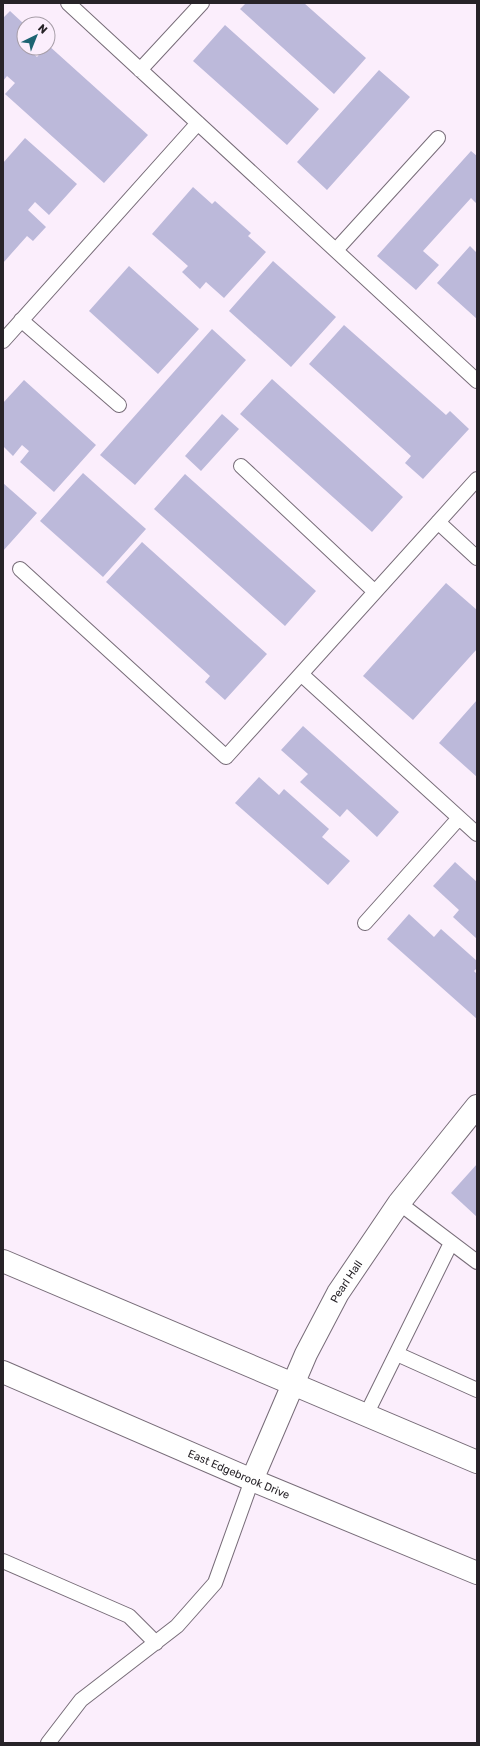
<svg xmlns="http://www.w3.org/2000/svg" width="480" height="1746" viewBox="0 0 480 1746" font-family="Rubik,sans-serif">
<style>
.building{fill:#bcb9da}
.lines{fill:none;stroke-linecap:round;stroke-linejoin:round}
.lane-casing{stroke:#776c78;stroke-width:16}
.street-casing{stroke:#776c78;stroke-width:24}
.secondary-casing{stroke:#776c78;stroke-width:24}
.lane{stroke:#fff;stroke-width:14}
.street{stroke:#fff;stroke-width:22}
.secondary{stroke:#fff;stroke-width:22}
.labels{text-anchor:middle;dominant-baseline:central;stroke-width:3;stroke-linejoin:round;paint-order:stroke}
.street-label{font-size:11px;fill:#272328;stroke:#fbeefc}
</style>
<rect width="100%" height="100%" fill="#fbeefc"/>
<!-- building -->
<path class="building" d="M246,3H304L366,58L334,94L240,9Z
M10,11L24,24V48H31L29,50L37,57L45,48H48V45L148,135L104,183L5,94L15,83L7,76L3,81V18Z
M225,25L319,109L287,145L193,61Z
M379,70L410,97L327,190L297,162Z
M25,138L77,184L49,215L35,202L28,210L46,227L33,241L27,236L3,263V163Z
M471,151L477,156V204L471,198L423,251L439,265L416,290L377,256Z
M193,187L212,204L215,201L251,233L248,236L266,252L224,298L206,282L200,289L182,272L188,266L152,234Z
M470,246L477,253V319L437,283Z
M273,261L336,317L291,367L229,311Z
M129,266L199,329L158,374L89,311Z
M344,325L446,415L450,411L469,429L423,479L405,463L411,456L309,364Z
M212,329L246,360L135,485L100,455Z
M272,379L403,497L372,532L240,414Z
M24,380L96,445L54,492L20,462L29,451L22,445L13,456L3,446V403Z
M222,414L239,429L201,471L185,456Z
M83,473L146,529L103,577L40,521Z
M185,474L316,591L285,626L154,509Z
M3,483L37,513L3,551Z
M142,542L267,654L225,700L205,682L210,676L106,582Z
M446,583L477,610V649L413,720L363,676Z
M477,700V777L439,743Z
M303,726L399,812L377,837L347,809L340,817L300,782L308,774L281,750Z
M259,777L279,795L284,789L329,829L322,837L350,861L328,885L235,803Z
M455,862L477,882V939L453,917L459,910L433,886Z
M409,914L434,937L441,929L477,961V968L474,971L477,974V1019L387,939Z
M477,1164V1217L451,1193Z"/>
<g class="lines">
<defs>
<path id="lane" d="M68,3L477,381
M140,70L202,3
M336,250L438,138
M21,320L119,405
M3,341L198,123
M241,466L375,592
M438,522L477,558
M20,569L226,757L477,479
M301,674L477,834
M365,923L459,818
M399,1203L477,1262
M397,1354L477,1390
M366,1415L451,1243
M3,1561L129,1616L156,1643
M48,1743L81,1700L177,1626L215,1583L252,1480"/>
<g id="street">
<path id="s1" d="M252,1480L306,1354L338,1293L399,1203L477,1106"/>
</g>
<g id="secondary">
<path d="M3,1261L477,1462"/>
<path id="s2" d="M3,1372L252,1480L477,1573"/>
</g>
</defs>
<!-- lane casing -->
<use href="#lane" class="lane-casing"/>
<!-- street casing -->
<use href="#street" class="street-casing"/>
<!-- secondary casing -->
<use href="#secondary" class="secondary-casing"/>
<!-- lane -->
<use href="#lane" class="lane"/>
<!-- street -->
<use href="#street" class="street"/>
<!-- secondary -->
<use href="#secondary" class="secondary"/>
</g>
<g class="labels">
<!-- street labels -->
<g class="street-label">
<text stroke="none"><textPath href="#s1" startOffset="220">Pearl Hall</textPath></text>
<text stroke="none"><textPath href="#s2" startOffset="257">East Edgebrook Drive</textPath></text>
</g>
</g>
<!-- border -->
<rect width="480" height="1746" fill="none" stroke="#272328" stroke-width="8"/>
<!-- north arrow -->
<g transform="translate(36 36) rotate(43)"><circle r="19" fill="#fbeefc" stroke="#a69da7"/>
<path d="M0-3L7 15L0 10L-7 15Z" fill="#1c6372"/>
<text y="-6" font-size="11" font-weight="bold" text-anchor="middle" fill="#272328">N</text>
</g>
</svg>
